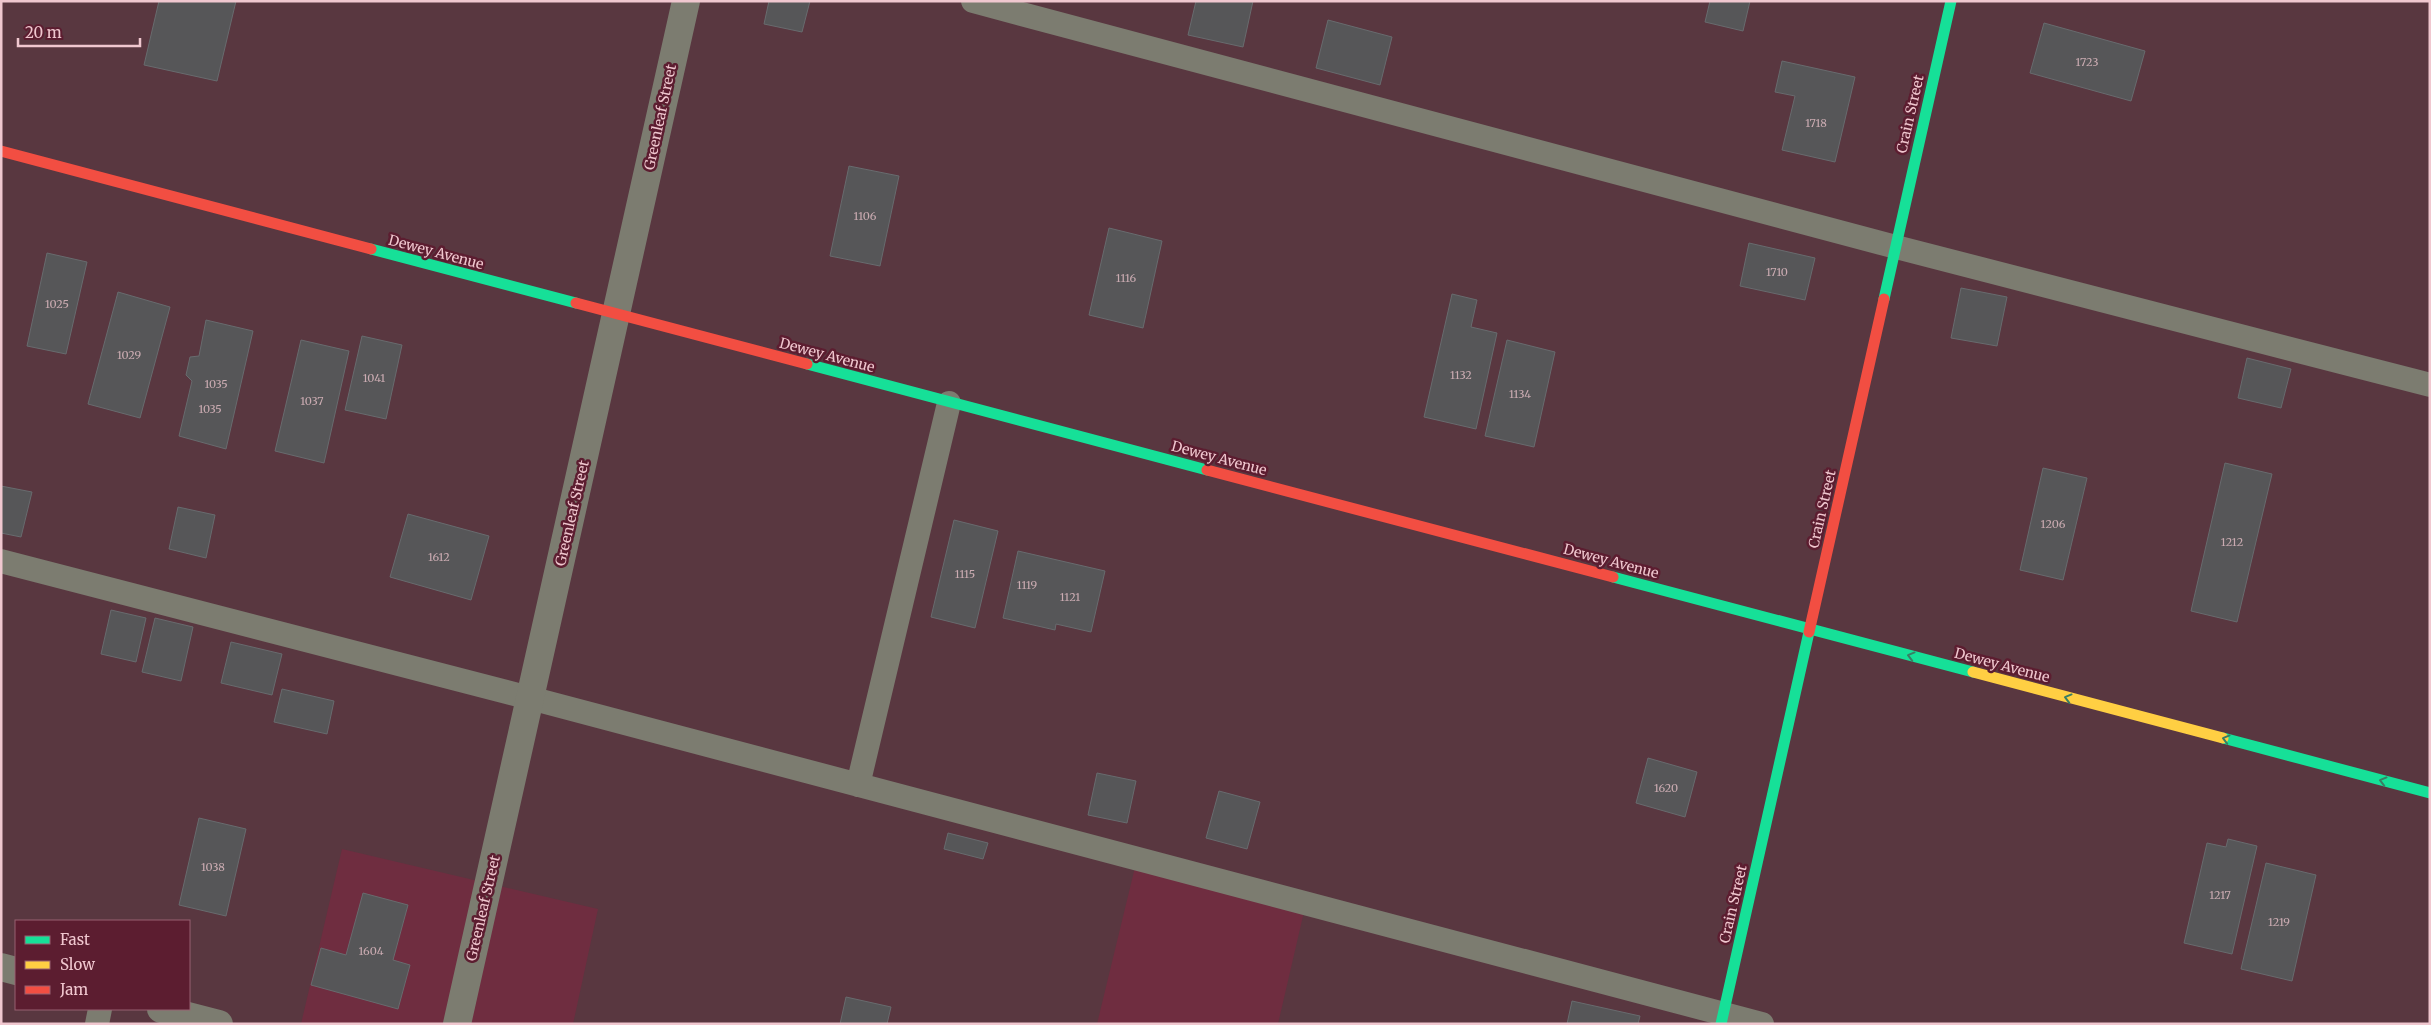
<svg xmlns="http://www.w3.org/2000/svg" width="2431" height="1025" viewBox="0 0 2431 1025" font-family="Merriweather,serif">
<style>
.built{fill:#6f2d40}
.building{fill:#565658;stroke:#686b6e}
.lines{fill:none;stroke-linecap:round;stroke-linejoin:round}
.lane{stroke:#7c7c70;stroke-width:24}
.street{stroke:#7c7c70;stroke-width:28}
.fast{stroke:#16e098;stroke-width:11}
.slow{stroke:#ffcf43;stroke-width:11}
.jam{stroke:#f24e42;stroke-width:11}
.oneway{stroke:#397e64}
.labels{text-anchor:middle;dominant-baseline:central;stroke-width:5;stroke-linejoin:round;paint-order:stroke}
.number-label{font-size:11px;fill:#caabb1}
.street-label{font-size:14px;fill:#f0c7cf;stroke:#5c1d30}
</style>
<rect width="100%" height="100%" fill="#593740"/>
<!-- built -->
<path class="built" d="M342,849L598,909L573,1024H301Z
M1137,859L1306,903L1278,1024H1097Z"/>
<!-- building -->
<path class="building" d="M159,1H236L217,81L144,65Z
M769,1H810L802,32L764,24Z
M1196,1H1253L1243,47L1188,35Z
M1710,1H1750L1743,31L1705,22Z
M1328,20L1392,37L1380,85L1316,68Z
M2044,23L2145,51L2131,101L2030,73Z
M1782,61L1855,77L1835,162L1782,150L1795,96L1775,92Z
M849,166L899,176L880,266L830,256Z
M1109,228L1162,241L1143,328L1089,315Z
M1749,243L1815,258L1805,300L1740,286Z
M47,253L87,262L66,354L27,346Z
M1961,288L2007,297L1997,346L1951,338Z
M118,292L170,307L140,418L88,404Z
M1452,294L1477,300L1471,327L1497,333L1476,429L1424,417Z
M206,320L253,331L226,449L179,436L192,381L186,375L190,357L199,356Z
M362,336L402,345L386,419L345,410Z
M301,340L349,351L324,463L275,451Z
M1507,340L1555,352L1534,447L1485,436Z
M2247,358L2291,369L2281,408L2238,398Z
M2225,463L2272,474L2237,622L2191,611Z
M2043,468L2087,478L2063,580L2020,570Z
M1,486L32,492L21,537L1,533Z
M178,507L215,515L206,558L169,549Z
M408,514L489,536L471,600L390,577Z
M954,520L998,531L975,628L931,617Z
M1018,551L1105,571L1091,632L1056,624L1055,630L1003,618Z
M111,610L146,618L136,662L101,654Z
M155,618L193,627L181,681L142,672Z
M231,642L282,654L272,695L221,683Z
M282,689L334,701L327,734L274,722Z
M1648,758L1697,772L1685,817L1636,803Z
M1097,773L1136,781L1127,823L1088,815Z
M1219,791L1260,802L1247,849L1206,838Z
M199,818L246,829L226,916L179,905Z
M948,833L988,843L983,859L944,849Z
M2228,839L2257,846L2232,954L2184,943L2207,843L2226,847Z
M2266,863L2316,875L2292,981L2241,969Z
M363,893L408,905L393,960L410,965L398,1009L311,985L321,948L346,955Z
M846,997L891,1007L887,1024H840Z
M1572,1001L1640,1016L1638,1024H1567Z"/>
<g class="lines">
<!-- lane -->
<path class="lane" d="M973,1L1896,247L2430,385
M1,561L530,698L1762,1024
M858,785L949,403
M97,1024L100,1009"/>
<!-- street -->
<path class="street" d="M1,967L16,971
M161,1009L219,1024
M457,1024L686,1"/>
<!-- fast -->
<path class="fast" d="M371,249L576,303
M1884,299L1951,1
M807,364L1207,470
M1613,577L1973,672
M2223,738L2430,793
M1721,1024L1809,632"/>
<!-- slow -->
<path class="slow" d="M1973,672L2223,738"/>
<!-- jam -->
<path class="jam" d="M1,151L371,249
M576,303L807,364
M1207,470L1613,577
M1809,632L1884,299"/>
</g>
<!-- one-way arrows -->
<defs><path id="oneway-chevron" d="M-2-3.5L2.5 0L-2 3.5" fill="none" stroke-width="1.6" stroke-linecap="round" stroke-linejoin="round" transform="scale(1.25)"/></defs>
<g class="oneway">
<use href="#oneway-chevron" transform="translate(1911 656) rotate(-165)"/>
<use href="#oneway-chevron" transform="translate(2068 698) rotate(-165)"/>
<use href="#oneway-chevron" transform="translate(2226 739) rotate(-165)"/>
<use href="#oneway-chevron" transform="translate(2383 781) rotate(-165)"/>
</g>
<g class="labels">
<!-- number labels -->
<g class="number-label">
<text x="2087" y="62">1723</text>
<text x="1816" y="123">1718</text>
<text x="865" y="216">1106</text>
<text x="1777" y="272">1710</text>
<text x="1126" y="278">1116</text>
<text x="57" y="304">1025</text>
<text x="129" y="355">1029</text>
<text x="1461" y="375">1132</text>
<text x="374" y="378">1041</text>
<text x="216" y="384">1035</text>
<text x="1520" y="394">1134</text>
<text x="312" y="401">1037</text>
<text x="210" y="409">1035</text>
<text x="2053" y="524">1206</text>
<text x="2232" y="542">1212</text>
<text x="439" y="557">1612</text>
<text x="965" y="574">1115</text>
<text x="1027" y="585">1119</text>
<text x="1070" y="597">1121</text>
<text x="1666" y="788">1620</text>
<text x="213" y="867">1038</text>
<text x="2220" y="895">1217</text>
<text x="2279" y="922">1219</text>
<text x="371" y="951">1604</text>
</g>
<!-- street labels -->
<g class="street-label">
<text transform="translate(1910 114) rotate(-77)">Crain Street</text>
<text transform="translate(660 117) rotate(-78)">Greenleaf Street</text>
<text transform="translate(436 252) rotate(15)">Dewey Avenue</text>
<text transform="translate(827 355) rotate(15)">Dewey Avenue</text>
<text transform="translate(1219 458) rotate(15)">Dewey Avenue</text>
<text transform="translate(1822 509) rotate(-77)">Crain Street</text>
<text transform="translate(572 513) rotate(-77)">Greenleaf Street</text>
<text transform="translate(1611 561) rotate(15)">Dewey Avenue</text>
<text transform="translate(2002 665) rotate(15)">Dewey Avenue</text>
<text transform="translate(1733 904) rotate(-77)">Crain Street</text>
<text transform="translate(483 908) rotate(-77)">Greenleaf Street</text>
</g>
</g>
<!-- border -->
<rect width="2431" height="1025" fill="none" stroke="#f0c7cf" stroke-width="5"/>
<!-- legend -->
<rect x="15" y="920" width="175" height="90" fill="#5c1d30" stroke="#976170"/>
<rect x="25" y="936" width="25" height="8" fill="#16e098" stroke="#976170"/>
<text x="60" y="945" font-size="15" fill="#f0c7cf">Fast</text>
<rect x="25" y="961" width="25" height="8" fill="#ffcf43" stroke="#976170"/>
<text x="60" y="970" font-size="15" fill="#f0c7cf">Slow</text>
<rect x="25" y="986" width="25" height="8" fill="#f24e42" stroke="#976170"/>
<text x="60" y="995" font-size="15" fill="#f0c7cf">Jam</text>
<!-- scale -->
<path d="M18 38v8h122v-8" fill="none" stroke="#f0c7cf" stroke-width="2.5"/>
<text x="25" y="38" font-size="15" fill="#f0c7cf" stroke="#5c1d30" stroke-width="4" paint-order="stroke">20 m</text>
</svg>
